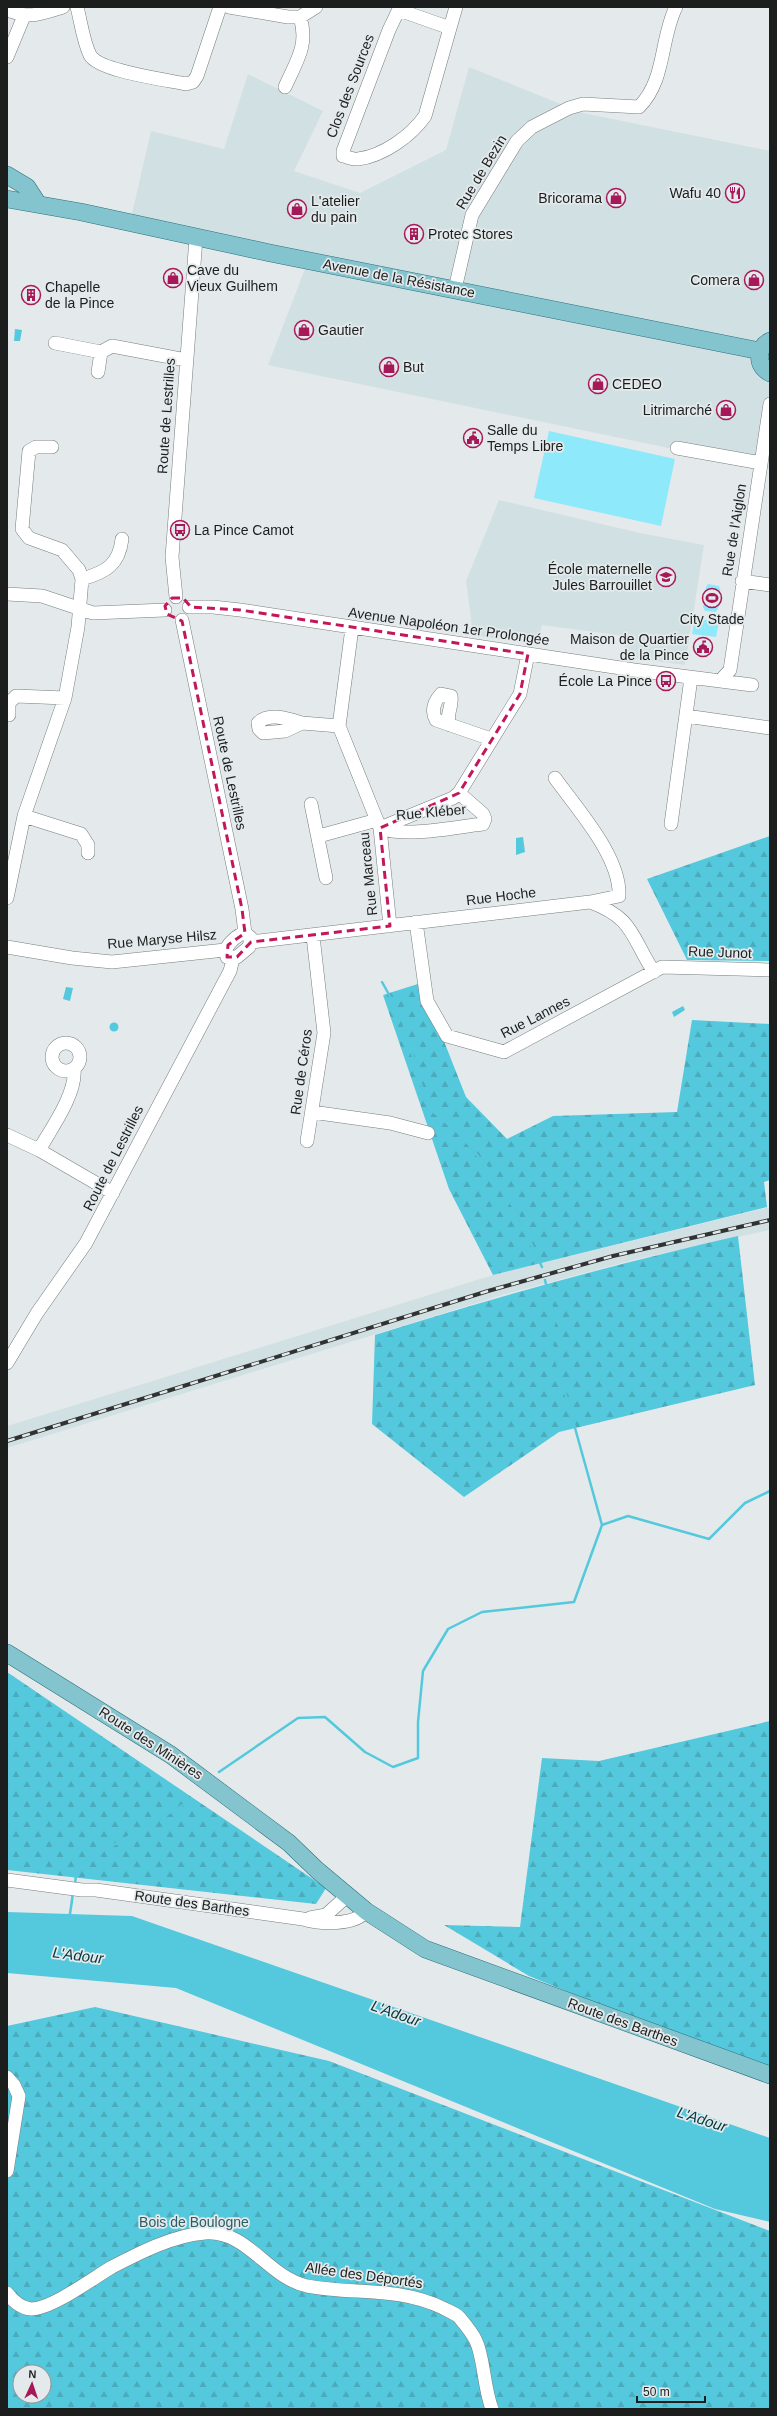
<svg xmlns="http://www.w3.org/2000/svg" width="777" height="2416" viewBox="0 0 777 2416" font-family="Arial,sans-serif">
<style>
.built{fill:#d1e0e3}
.forest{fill:url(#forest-firs);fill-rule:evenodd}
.park{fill:#8ee9fa}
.water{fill:#54c8dc}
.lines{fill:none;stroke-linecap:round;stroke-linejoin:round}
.stream{stroke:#54c8dc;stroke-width:2.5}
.minor-casing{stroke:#777d7e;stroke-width:14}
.major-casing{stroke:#2a717c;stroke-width:18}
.minor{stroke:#fff;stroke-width:13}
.major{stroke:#84c4ce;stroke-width:17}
.rail-casing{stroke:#313333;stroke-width:4}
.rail{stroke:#e4eaeb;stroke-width:2.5;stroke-dasharray:8;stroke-linecap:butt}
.marked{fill:none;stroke:#c2185b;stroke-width:3;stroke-dasharray:8 5;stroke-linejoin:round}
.labels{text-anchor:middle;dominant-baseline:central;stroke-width:3.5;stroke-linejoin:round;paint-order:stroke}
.street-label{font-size:14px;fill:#1c1e1e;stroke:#e4eaeb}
.poi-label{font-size:14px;fill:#1c1e1e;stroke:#e4eaeb;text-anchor:start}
.park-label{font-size:14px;fill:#2c5d66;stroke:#e4eaeb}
.water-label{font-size:15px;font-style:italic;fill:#00363f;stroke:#e4eaeb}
</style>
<defs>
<pattern id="forest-firs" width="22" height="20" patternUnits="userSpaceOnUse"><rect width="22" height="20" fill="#54c8dc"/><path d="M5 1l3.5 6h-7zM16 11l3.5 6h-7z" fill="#49abbc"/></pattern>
</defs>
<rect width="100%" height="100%" fill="#e4eaeb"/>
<!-- built -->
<path class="built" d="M469,67L583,113L770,151V469L268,365L308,261L131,218L151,131L224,149L248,74L323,111L294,171L360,193L446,150Z
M499,500L640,533L704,545L685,665L624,657L625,636L542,625L538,645L473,635L466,581Z
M770,1207V1230L633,1260L499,1296L7,1448V1426L143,1384L493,1275Z"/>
<!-- forest -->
<path class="forest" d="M770,836V961L687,960L647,879Z
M421,983L466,1097L507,1139L553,1116L677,1112L692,1020L770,1024V1180L764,1182L767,1207L493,1275L449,1189L383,995Z
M738,1236L755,1385L559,1432L464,1497L372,1424L375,1335C495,1297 615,1264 738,1236Z
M7,1672L326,1888L316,1904L7,1870Z
M770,1721V2074L529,1976L444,1925L520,1927L542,1758L599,1761Z
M95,2007L329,2061L770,2231V2409H7V2026ZM20,2372H44V2396H20Z"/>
<!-- park -->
<path class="park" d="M549,431L675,459L661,526L534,498Z
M708,584L719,586C722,592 720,607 716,612L705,611L703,607L706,587Z
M695,618L719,622L716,637L692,634Z"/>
<!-- water -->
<path class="water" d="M15,329L22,330L20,341H14Z
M523,837L525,852L516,855V838Z
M66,987L73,988L70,1001L63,999Z
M683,1006L685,1010L674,1017L672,1012Z
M109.5 1027a4.5 4.5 0 1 1 9 0a4.5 4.5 0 1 1-9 0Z
M7,1912L132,1916L770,2138V2222L715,2209L176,1988L7,1973Z"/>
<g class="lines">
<!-- stream -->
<path class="stream" d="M382,982L401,1016L428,1107L462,1136L493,1175L516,1211L542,1267
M545,1280L555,1320L550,1338L602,1525
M219,1772L298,1718L325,1717L365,1752L393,1767L418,1758V1722L423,1671L448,1629L482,1612L574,1602L602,1525L628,1516L709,1539L745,1503L770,1491
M75,1884L77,1866L192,1800
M69,1915L70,1914L73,1893"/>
<defs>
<path id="minor" d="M77,7C81,22 83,41 90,55C98,71 167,80 186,84L193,82L197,76L220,7
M229,7L288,17H300L316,7
M400,7L389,30L343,151V156C348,157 354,160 358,159C383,156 411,136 425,116L456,7
M7,10C31,19 40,14 63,7
M399,10L450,28
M7,57L24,16
M285,87C296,62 309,45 300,17
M455,289L472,215L517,141L532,127L569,108L583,104L639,107C666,80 660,39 676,7
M55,343L101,352L112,346L186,360
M98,372L101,352
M677,448L761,463
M82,579C106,572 119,565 122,539
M742,581L770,585
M7,594L42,596L93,613L165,610
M176,597L172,557L196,238
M189,607H213L240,610L634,670L752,685
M182,620L242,909L245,933
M352,628L339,726L380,828L390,926
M720,681L730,670L770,404
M9,715V703L16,696L65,698
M686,716L770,728
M302,723C289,719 269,712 258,723L259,729L263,733L285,731L302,723L339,726
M450,725C445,715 453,707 451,696L441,694C434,702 431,711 436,720L491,739
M459,793L483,814L485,819L483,824C454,827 407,838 380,828L453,798L459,793L520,694L528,654
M311,804L326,878
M24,816L81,834L88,845V853
M671,824L691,678
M319,836L377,820
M7,898L24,816L65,698L78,627L82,579L79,570L62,550L29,538L22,529L29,451L36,447H52
M590,902C634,918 631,937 654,972
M416,922L427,1001L447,1036L504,1052L662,967L770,970
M245,933L251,938L249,947L237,957H227L225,950C230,942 236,935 245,933Z
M251,942L590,902L619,896C621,857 577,809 555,778
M7,947L72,958L112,962L225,950
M52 1057a14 14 0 1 1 28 0a14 14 0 1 1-28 0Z
M312,1112L390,1123L428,1133
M7,1135L39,1150L113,1193
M307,1141L324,1033L313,936
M39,1150C51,1129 77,1093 74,1069
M7,1363L37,1313L86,1243L230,971L233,959
M7,1880L82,1890H96L303,1919C319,1924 355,1926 366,1911
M310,1918L326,1915L347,1896
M7,2077L14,2085L19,2096L7,2171
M7,2293C13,2301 20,2308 31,2309C52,2309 93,2278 112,2267C139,2253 174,2235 205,2233C248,2230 267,2277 307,2286C354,2295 397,2286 443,2308C448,2311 455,2313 459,2317C464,2323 473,2334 476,2341C484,2358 484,2389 492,2409"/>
<path id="major" d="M7,175L27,187L38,204
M7,199L81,212L270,253L760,351
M770,341C756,348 756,365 770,373
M7,1653L171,1755L289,1843L317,1870L366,1911L425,1949L770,2075"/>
</defs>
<!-- minor casing -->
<use href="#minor" class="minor-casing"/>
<!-- major casing -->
<use href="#major" class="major-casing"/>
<!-- minor -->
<use href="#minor" class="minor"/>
<!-- major -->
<use href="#major" class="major"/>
<defs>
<path id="rail" d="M7,1441L488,1291L613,1256L770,1220"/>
</defs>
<!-- rail casing -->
<use href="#rail" class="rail-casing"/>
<!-- rail -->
<use href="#rail" class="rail"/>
</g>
<!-- marked area -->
<path class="marked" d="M172,598H183L191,607L240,610L528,654L520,694L459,793L380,828L390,926L251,942L237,957H227L228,945L245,933L242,909L182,621L167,614L165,606Z"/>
<!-- icons -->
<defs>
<symbol id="restaurant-ring" viewBox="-11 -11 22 22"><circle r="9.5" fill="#e4eaeb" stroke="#a71858" stroke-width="1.5"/><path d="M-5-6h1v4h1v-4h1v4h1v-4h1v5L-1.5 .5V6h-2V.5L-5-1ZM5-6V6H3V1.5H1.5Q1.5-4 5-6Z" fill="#a71858"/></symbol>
<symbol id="shop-ring" viewBox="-11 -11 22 22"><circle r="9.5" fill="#e4eaeb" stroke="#a71858" stroke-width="1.5"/><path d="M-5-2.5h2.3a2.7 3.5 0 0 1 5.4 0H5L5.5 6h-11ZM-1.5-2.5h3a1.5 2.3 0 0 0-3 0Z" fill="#a71858"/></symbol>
<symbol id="building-ring" viewBox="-11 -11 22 22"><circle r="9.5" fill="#e4eaeb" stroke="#a71858" stroke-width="1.5"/><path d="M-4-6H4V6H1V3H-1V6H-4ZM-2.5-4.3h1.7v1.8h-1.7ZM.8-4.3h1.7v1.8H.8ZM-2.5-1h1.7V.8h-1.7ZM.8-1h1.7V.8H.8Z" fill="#a71858"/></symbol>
<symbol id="civic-ring" viewBox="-11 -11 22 22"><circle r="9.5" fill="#e4eaeb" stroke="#a71858" stroke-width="1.5"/><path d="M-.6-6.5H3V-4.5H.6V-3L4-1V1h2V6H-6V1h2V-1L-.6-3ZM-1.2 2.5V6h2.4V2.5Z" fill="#a71858"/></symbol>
<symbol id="bus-ring" viewBox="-11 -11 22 22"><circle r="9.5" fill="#e4eaeb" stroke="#a71858" stroke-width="1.5"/><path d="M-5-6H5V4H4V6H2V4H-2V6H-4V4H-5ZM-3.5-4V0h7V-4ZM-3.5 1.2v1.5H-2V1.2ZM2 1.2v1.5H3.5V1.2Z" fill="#a71858"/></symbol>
<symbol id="school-ring" viewBox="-11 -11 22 22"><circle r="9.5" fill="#e4eaeb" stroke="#a71858" stroke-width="1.5"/><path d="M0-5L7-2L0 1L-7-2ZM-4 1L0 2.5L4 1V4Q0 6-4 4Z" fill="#a71858"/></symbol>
<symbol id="stadium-ring" viewBox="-11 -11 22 22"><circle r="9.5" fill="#e4eaeb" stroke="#a71858" stroke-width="1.5"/><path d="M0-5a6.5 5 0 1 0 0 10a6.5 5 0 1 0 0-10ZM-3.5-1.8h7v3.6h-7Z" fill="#a71858"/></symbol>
</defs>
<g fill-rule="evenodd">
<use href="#restaurant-ring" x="724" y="182" width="22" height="22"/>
<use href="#shop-ring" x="605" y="187" width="22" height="22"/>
<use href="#shop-ring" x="286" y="198" width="22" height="22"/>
<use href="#building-ring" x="403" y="223" width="22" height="22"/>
<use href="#shop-ring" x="162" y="267" width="22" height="22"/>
<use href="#shop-ring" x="743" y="269" width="22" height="22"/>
<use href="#building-ring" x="20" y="284" width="22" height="22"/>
<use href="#shop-ring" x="293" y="319" width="22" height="22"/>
<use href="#shop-ring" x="378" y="356" width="22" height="22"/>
<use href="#shop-ring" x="587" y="373" width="22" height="22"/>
<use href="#shop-ring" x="715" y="399" width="22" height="22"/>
<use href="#civic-ring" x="462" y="427" width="22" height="22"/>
<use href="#bus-ring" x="169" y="519" width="22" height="22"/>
<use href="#school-ring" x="655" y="566" width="22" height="22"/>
<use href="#stadium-ring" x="701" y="587" width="22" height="22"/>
<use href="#civic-ring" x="692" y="636" width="22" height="22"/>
<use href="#bus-ring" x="655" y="670" width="22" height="22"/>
</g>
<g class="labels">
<!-- street labels -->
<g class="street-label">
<text transform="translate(350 86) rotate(-69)">Clos des Sources</text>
<text transform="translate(481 172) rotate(-59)">Rue de Bezin</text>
<text transform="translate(399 278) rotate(11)">Avenue de la Résistance</text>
<text transform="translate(166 416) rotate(-86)">Route de Lestrilles</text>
<text transform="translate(734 530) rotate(-81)">Rue de l'Aiglon</text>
<text transform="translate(449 626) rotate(8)">Avenue Napoléon 1er Prolongée</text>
<text transform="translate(230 773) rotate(78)">Route de Lestrilles</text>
<text transform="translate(431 812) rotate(-5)">Rue Kléber</text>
<text transform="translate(368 874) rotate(-96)">Rue Marceau</text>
<text transform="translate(501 896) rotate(-7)">Rue Hoche</text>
<text transform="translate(162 939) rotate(-5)">Rue Maryse Hilsz</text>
<text transform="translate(720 952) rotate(2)">Rue Junot</text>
<text transform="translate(535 1017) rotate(-27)">Rue Lannes</text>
<text transform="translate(301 1072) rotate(-82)">Rue de Céros</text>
<text transform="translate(113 1158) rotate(-63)">Route de Lestrilles</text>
<text transform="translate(151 1743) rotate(33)">Route des Minières</text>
<text transform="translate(192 1903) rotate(8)">Route des Barthes</text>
<text transform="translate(623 2022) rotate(20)">Route des Barthes</text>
<text transform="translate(364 2275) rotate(8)">Allée des Déportés</text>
</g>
<!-- poi labels -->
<g class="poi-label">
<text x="721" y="193" text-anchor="end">Wafu 40</text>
<text x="602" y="198" text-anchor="end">Bricorama</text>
<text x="311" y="201">L'atelier<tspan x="311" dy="16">du pain</tspan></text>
<text x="428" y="234">Protec Stores</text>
<text x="187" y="270">Cave du<tspan x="187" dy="16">Vieux Guilhem</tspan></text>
<text x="740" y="280" text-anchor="end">Comera</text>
<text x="45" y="287">Chapelle<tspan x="45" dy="16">de la Pince</tspan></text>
<text x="318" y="330">Gautier</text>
<text x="403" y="367">But</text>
<text x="612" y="384">CEDEO</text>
<text x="712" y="410" text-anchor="end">Litrimarché</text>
<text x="487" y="430">Salle du<tspan x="487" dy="16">Temps Libre</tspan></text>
<text x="194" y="530">La Pince Camot</text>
<text x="652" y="569" text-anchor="end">École maternelle<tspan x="652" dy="16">Jules Barrouillet</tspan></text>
<text x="712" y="619" text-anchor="middle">City Stade</text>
<text x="689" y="639" text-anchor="end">Maison de Quartier<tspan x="689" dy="16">de la Pince</tspan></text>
<text x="652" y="681" text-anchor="end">École La Pince</text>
</g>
<!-- park labels -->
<g class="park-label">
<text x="194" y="2222">Bois de Boulogne</text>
</g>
<!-- water labels -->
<g class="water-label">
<text transform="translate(78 1955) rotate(7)">L'Adour</text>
<text transform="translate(396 2013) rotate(19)">L'Adour</text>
<text transform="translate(702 2119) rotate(18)">L'Adour</text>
</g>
</g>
<!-- border -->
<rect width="777" height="2416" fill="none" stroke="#1c1e1e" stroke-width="16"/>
<!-- north arrow -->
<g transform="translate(32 2384) rotate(3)"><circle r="19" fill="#e4eaeb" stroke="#949899"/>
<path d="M0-3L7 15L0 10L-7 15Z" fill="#a71858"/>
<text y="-6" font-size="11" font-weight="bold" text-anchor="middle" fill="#1c1e1e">N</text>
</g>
<!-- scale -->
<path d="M637 2396v6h68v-6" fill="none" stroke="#1c1e1e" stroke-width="2"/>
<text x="643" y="2396" font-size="12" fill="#1c1e1e" stroke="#e4eaeb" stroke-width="3" paint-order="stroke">50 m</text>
</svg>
